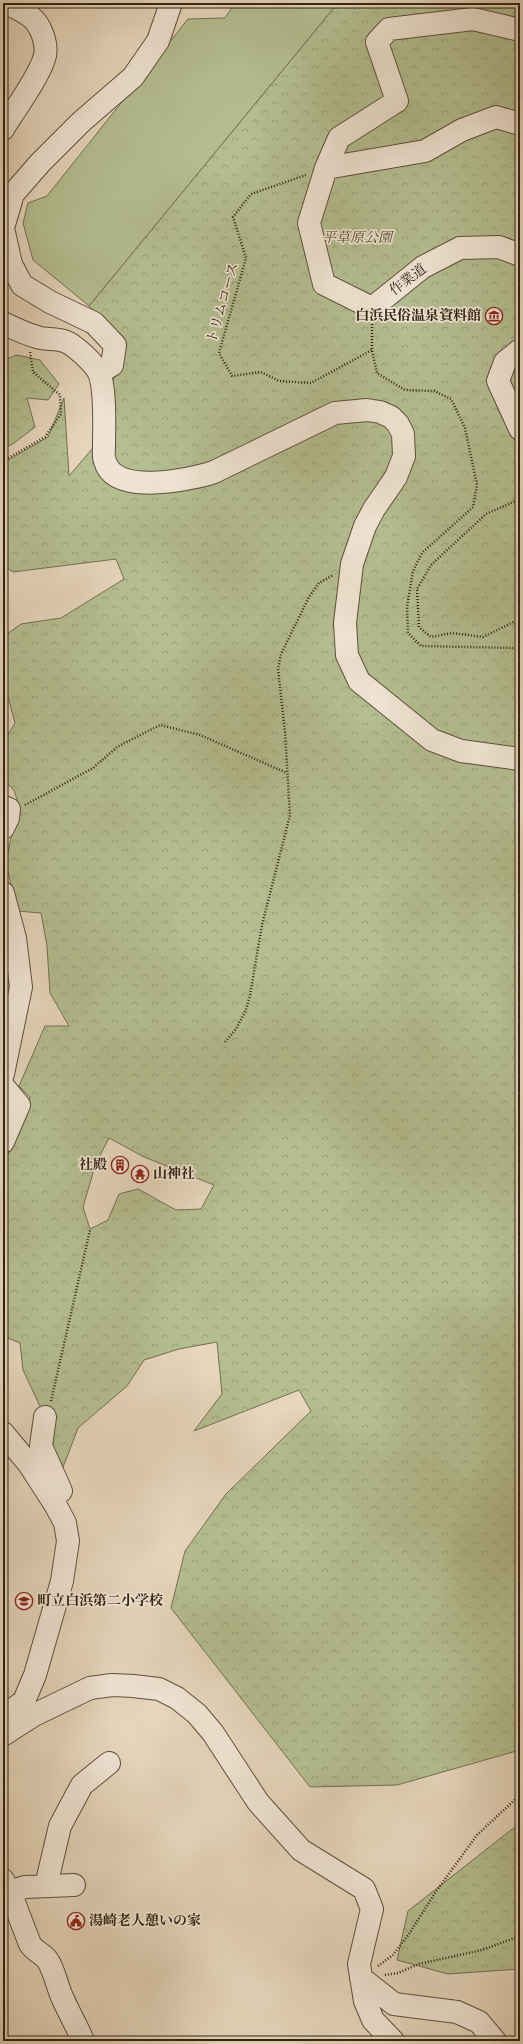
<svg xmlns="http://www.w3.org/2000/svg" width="523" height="2044" viewBox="0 0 523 2044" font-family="'Old Standard TT','Noto Serif JP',serif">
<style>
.grass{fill:#b4be91;stroke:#727052}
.forest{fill:url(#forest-crowns);stroke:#727052;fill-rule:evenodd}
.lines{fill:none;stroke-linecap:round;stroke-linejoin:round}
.minor-casing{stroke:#5e503d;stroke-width:24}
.path{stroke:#302313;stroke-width:2.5;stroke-dasharray:1 2;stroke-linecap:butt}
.minor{stroke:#efe4d3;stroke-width:22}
.labels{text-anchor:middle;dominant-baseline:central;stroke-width:3.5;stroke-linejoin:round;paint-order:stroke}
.park-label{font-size:14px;font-style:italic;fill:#514a32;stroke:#efe4d3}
.street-label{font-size:14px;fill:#302313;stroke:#efe4d3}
.poi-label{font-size:14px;font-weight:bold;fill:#302313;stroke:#efe4d3;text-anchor:start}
</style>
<defs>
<pattern id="forest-crowns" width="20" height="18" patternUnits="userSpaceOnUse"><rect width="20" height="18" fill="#b4be91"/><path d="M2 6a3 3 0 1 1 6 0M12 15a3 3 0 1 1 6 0" fill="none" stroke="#9ba37c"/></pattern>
</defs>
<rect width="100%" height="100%" fill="#e6d6bc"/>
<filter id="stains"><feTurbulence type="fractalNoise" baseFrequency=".005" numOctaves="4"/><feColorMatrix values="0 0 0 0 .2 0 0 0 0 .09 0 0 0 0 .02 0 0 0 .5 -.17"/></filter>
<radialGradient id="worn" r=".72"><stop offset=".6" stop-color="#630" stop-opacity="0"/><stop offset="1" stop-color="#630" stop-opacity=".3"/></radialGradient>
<!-- grass -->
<path class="grass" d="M235,3H338L89,306L33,260L23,223L28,203L47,196L188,19L225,18Z"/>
<!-- forest -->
<path class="forest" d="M338,3H520V1750L397,1785L310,1787L171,1608L185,1551L226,1494L311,1411L299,1390L194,1431L222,1394L217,1342L179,1349L144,1360L127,1386L78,1428L57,1483L45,1417L23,1370L20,1343L3,1336V1167L30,1097L19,1086L45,1026H69L50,993L47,946L41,913L17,911L6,863L11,837L21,812L14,790L3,780V743L15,723L3,678V637L21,624L61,618L124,579L116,559L13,572L3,565V463L48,437L64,398L69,476L104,435L103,410L126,343L89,306ZM109,1138L144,1157L214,1185L201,1209L176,1210L138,1189L119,1194L108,1220L90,1229L83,1207L96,1163Z
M17,355L40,360L59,384L48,400L27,398L35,427L14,443L3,449V360Z
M520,1823V1969L448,1974L397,1960L408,1911Z"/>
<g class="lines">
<defs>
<path id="minor" d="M3,5C13,4 23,11 31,17C41,25 49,46 44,59C37,80 15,109 3,129
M520,30L473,19L389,29L377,42L397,101L339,138L326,168L309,223L324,284L372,308L423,267L460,248L499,247L520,255
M326,168L425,151L462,130L496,117L520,124
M3,323C14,328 25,334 37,337C45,340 55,338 64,341C74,344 95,364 99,373C106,389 104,428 104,446C104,451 103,457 105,461C114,496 190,480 214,472L335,413L367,410L380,412L391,417L398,424L403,434L404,456L396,477L374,509L365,526L352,564L345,623L347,655L359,681L432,740L461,751L520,759
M520,350L505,362L498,381L520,429
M99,373L112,365L115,345L94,323L50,302L22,285L11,264L3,228L13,194L40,163L81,122L133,77L158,41L171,3
M3,807L9,809L8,818L3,828
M3,893L15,938L21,987L3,1074
M3,1086L19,1105L3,1142
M45,1417L41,1446L61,1491
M3,1433L29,1464L56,1506L65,1523L68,1541L62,1581L35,1675L24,1701L3,1717
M3,1735L34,1715L90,1688L112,1685L133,1686L159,1689L177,1698L197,1714L213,1733L258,1802L301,1850L364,1889L372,1909L359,1964L365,2001L373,2020L393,2041
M3,1880L10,1892L30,1944C35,1952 44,1954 48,1961C55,1972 57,1987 63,1999C69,2013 77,2026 83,2041
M53,1885L48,1877L60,1826L68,1811L82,1785L109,1763
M10,1892L25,1887L74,1885
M361,1978L394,2004L457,2012L479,2022L495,2041"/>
</defs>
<!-- minor casing -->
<use href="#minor" class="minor-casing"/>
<!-- path -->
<path class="path" d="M493,4L520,3
M306,175L251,194L233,217L246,258L219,353L232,376L261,372L279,381L311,383L372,350
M372,324V350L377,373L405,390L434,391L451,399L465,428L477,485L473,507L422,553L413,571L407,607L408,633L421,646L515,648L520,645
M3,461L45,437L61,414L60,395L33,372L30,352
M520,499L486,514L431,565L417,589L419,627L431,637L452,633L483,637L520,619
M25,805L93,768L117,747L160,725L200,735L287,773
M225,1042L236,1029L246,1010L250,995L262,925L290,815L285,732L278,669L281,654L309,597L319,583L333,575
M51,1401L90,1230
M378,1966L393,1955L409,1934L435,1893L477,1835L520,1795
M385,1975L398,1973L419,1964L482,1950L520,1936"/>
<!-- minor -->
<use href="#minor" class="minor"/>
</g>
<!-- icons -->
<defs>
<symbol id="museum-ring" viewBox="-11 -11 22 22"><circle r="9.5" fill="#efe4d3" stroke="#8f2418" stroke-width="1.5"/><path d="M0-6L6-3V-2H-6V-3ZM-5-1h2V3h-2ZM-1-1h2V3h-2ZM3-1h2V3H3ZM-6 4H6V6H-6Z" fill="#8f2418"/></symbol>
<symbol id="building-ring" viewBox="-11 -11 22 22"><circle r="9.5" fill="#efe4d3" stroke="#8f2418" stroke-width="1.5"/><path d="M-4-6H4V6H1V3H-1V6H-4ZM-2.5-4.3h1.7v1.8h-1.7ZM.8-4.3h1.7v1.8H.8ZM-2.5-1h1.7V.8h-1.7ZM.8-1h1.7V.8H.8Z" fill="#8f2418"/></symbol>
<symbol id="temple-ring" viewBox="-11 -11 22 22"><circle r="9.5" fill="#efe4d3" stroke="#8f2418" stroke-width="1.5"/><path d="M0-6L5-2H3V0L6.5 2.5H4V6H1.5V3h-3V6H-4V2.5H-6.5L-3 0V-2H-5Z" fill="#8f2418"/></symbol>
<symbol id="school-ring" viewBox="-11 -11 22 22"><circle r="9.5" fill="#efe4d3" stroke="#8f2418" stroke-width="1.5"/><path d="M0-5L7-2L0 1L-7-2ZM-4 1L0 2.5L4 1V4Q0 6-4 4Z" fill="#8f2418"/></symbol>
<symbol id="civic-ring" viewBox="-11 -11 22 22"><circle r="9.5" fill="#efe4d3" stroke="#8f2418" stroke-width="1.5"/><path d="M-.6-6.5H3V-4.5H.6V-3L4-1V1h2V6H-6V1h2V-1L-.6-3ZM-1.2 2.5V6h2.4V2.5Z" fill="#8f2418"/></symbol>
</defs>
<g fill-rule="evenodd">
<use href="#museum-ring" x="484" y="306" width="20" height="20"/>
<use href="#building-ring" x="110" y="1155" width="20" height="20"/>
<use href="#temple-ring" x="130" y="1164" width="20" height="20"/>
<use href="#school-ring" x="14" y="1591" width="20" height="20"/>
<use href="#civic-ring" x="66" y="1911" width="20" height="20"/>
</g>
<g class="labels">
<!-- park labels -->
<g class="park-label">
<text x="357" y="238">平草原公園</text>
</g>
<!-- street labels -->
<g class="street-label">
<text transform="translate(408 280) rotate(-37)">作業道</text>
<text transform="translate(223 303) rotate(-74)">トリムコース</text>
</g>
<!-- poi labels -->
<g class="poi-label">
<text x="481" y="316" text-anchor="end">白浜民俗温泉資料館</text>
<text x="107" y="1165" text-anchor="end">社殿</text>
<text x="153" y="1174">山神社</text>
<text x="37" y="1601">町立白浜第二小学校</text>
<text x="89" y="1921">湯崎老人憩いの家</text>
</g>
</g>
<!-- margin -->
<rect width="523" height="2044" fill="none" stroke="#e6d6bc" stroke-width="16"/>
<rect x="4" y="4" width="515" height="2036" fill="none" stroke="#302313" stroke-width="2"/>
<rect x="8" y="8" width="507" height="2028" fill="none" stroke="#302313"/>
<rect width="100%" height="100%" filter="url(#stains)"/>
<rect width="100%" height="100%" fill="url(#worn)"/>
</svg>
